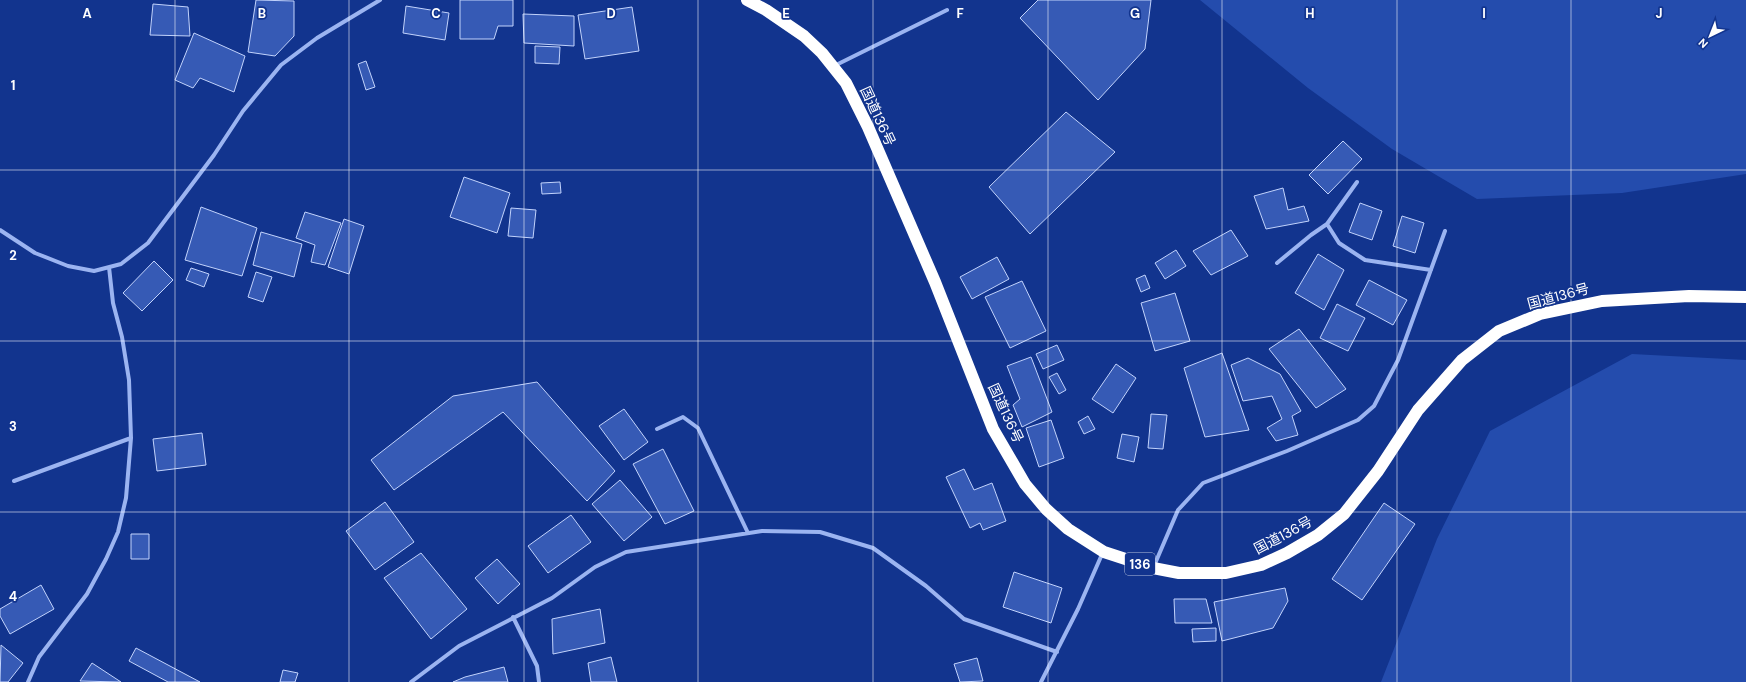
<svg xmlns="http://www.w3.org/2000/svg" width="1746" height="682" viewBox="0 0 1746 682" font-family="'DM Sans','Noto Sans JP',sans-serif">
<style>
.green{fill:#244cad}
.building{fill:#365ab5;stroke:#c2d3fc}
.lines{fill:none;stroke-linecap:round;stroke-linejoin:round}
.street{stroke:#9bb4f1;stroke-width:4}
.highway{stroke:#fff;stroke-width:12}
.grid{fill:none;stroke:#fff;stroke-width:1;stroke-opacity:0.55}
.labels{text-anchor:middle;dominant-baseline:central;stroke-width:3.5;stroke-linejoin:round;paint-order:stroke}
.shield{fill:#12348e;stroke:#b8c2dd;stroke-width:1}
.shield-label{font-size:13px;font-weight:bold;fill:#fff}
.street-label{font-size:14px;fill:#fff;stroke:#12348e}
.grid-label{font-size:13px;text-anchor:middle;font-weight:bold;fill:#fff;stroke:#12348e;stroke-width:3.5;stroke-linejoin:round;paint-order:stroke}
</style>
<rect width="100%" height="100%" fill="#12348e"/>
<!-- green -->
<path class="green" d="M1200,0H1746V174L1622,193L1477,199L1392,149L1308,88Z
M1632,354L1746,360V682H1381L1437,539L1490,431Z"/>
<!-- building -->
<path class="building" d="M256,0L294,1V36L275,56L248,52Z
M460,0H513V26H498L494,39H460Z
M1038,0H1151L1145,49L1098,100L1020,18Z
M153,4L188,7L190,36L150,35Z
M406,6L449,13L445,40L403,33Z
M632,7L639,51L585,59L578,15Z
M523,14L574,16V46L524,43Z
M194,33L245,56L234,92L200,78L193,88L175,80Z
M535,46L560,47L559,64L535,63Z
M366,61L375,87L366,90L358,64Z
M1066,112L1115,152L1030,234L989,187Z
M1343,141L1362,159L1328,194L1309,175Z
M464,177L510,193L497,233L450,217Z
M560,182L561,193L542,194L541,183Z
M1283,188L1288,210L1304,206L1309,221L1266,229L1254,196Z
M1360,203L1382,211L1372,240L1349,232Z
M201,207L257,228L242,276L185,260Z
M511,208L536,210L533,238L508,236Z
M305,212L341,223L325,265L311,262L315,245L296,238Z
M1402,216L1424,223L1415,253L1393,246Z
M344,219L364,226L349,274L328,267Z
M1231,230L1248,256L1211,275L1193,251Z
M261,232L302,244L294,277L253,265Z
M1176,250L1186,266L1165,279L1155,263Z
M1318,254L1344,270L1324,310L1295,293Z
M997,257L1009,279L972,299L960,277Z
M154,261L173,280L142,311L123,293Z
M191,268L209,274L204,287L186,280Z
M256,272L272,277L263,302L248,297Z
M1145,275L1150,288L1141,292L1136,279Z
M1369,280L1407,300L1393,325L1356,305Z
M1022,281L1046,331L1010,348L985,297Z
M1175,293L1190,341L1155,351L1141,303Z
M1337,304L1365,318L1348,351L1320,338Z
M1299,329L1346,389L1316,408L1269,349Z
M1057,345L1064,360L1043,369L1036,354Z
M1222,353L1249,430L1205,437L1184,368Z
M1031,357L1052,412L1022,427L1013,405L1020,399L1007,366Z
M1248,358L1280,374L1301,411L1292,416L1298,435L1276,441L1267,428L1282,419L1272,396L1243,401L1231,365Z
M1116,364L1136,378L1113,413L1092,399Z
M1057,373L1066,390L1059,394L1049,377Z
M537,382L615,471L587,501L503,412L394,490L371,460L453,396Z
M624,409L648,442L624,460L599,426Z
M1151,414L1167,415L1163,449L1148,448Z
M1088,416L1095,429L1084,434L1078,422Z
M1051,420L1064,458L1039,467L1026,428Z
M202,433L206,465L157,471L153,439Z
M1122,434L1139,437L1134,462L1117,458Z
M663,449L694,511L665,524L633,464Z
M964,469L974,490L992,483L1006,521L983,530L980,523L970,528L946,477Z
M620,480L652,517L624,541L592,504Z
M385,502L414,542L375,570L346,531Z
M1384,503L1415,524L1362,600L1332,579Z
M571,515L591,542L548,573L528,546Z
M131,534H149V559H131Z
M421,553L467,609L431,639L384,578Z
M497,559L520,584L498,604L475,578Z
M1014,572L1062,588L1051,623L1003,607Z
M41,585L54,609L10,634L0,616V609Z
M1285,588L1288,601L1273,628L1222,641L1214,602Z
M1174,599H1206L1212,623H1175Z
M600,609L605,643L553,654L552,619Z
M1216,628V641L1193,642L1192,629Z
M1,645L23,663L8,682H0Z
M136,648L200,682H168L129,661Z
M611,657L617,682H591L588,663Z
M977,658L983,681L960,682L954,664Z
M92,663L121,682L80,681Z
M504,667L508,682H453L465,677Z
M283,670L298,673L295,682H280Z"/>
<g class="lines">
<!-- street -->
<path class="street" d="M834,66L947,10
M1327,224L1339,243L1365,260L1431,270
M0,230L35,253L68,266L94,271L121,264L148,243L214,155L243,111L281,65L317,38L380,0
M1277,263L1311,235L1327,224L1357,182
M657,429L683,417L698,428L748,533
M14,481L131,438
M1154,566L1178,510L1203,483L1287,451L1358,420L1374,406L1398,360L1445,231
M513,617L537,666L539,682
M28,682L39,657L87,594L106,559L118,532L126,498L131,438L129,380L122,337L113,303L109,267
M411,682L459,646L552,598L595,567L626,552L762,531L820,532L873,548L926,586L964,619L1057,652
M1041,682L1078,609L1103,552"/>
<!-- highway -->
<path class="highway" d="M747,0L766,10L804,36L822,53L846,83L868,127L935,282L993,429L1025,484L1046,509L1068,529L1104,552L1153,568L1179,573H1226L1261,565L1287,553L1318,535L1344,514L1378,471L1418,410L1462,360L1499,331L1540,314L1602,301L1689,296L1746,297"/>
</g>
<!-- grid -->
<path class="grid" d="M175,0V682M349,0V682M524,0V682M698,0V682M873,0V682M1048,0V682M1222,0V682M1397,0V682M1571,0V682M0,170H1746M0,341H1746M0,512H1746"/>
<g class="labels">
<!-- shield labels -->
<rect class="shield" x="1125" y="553" width="30" height="22" rx="3"/>
<g class="shield-label">
<text x="1140" y="564">136</text>
</g>
<!-- street labels -->
<g class="street-label">
<text transform="translate(878 116) rotate(65)">国道136号</text>
<text transform="translate(1558 296) rotate(-15)">国道136号</text>
<text transform="translate(1006 413) rotate(65)">国道136号</text>
<text transform="translate(1283 535) rotate(-28)">国道136号</text>
</g>
</g>
<g class="grid-label">
<text x="87" y="18">A</text>
<text x="262" y="18">B</text>
<text x="436" y="18">C</text>
<text x="611" y="18">D</text>
<text x="786" y="18">E</text>
<text x="960" y="18">F</text>
<text x="1135" y="18">G</text>
<text x="1310" y="18">H</text>
<text x="1484" y="18">I</text>
<text x="1659" y="18">J</text>
<text x="13" y="90">1</text>
<text x="13" y="260">2</text>
<text x="13" y="431">3</text>
<text x="13" y="601">4</text>
</g>
<!-- north arrow -->
<g transform="translate(1710 36) rotate(223)" stroke="#12348e" stroke-width="3" paint-order="stroke">
<path d="M0-3L7 15L0 10L-7 15Z" fill="#ffffff"/>
<text y="-6" font-size="11" font-weight="bold" text-anchor="middle" fill="#ffffff">N</text>
</g>
</svg>
